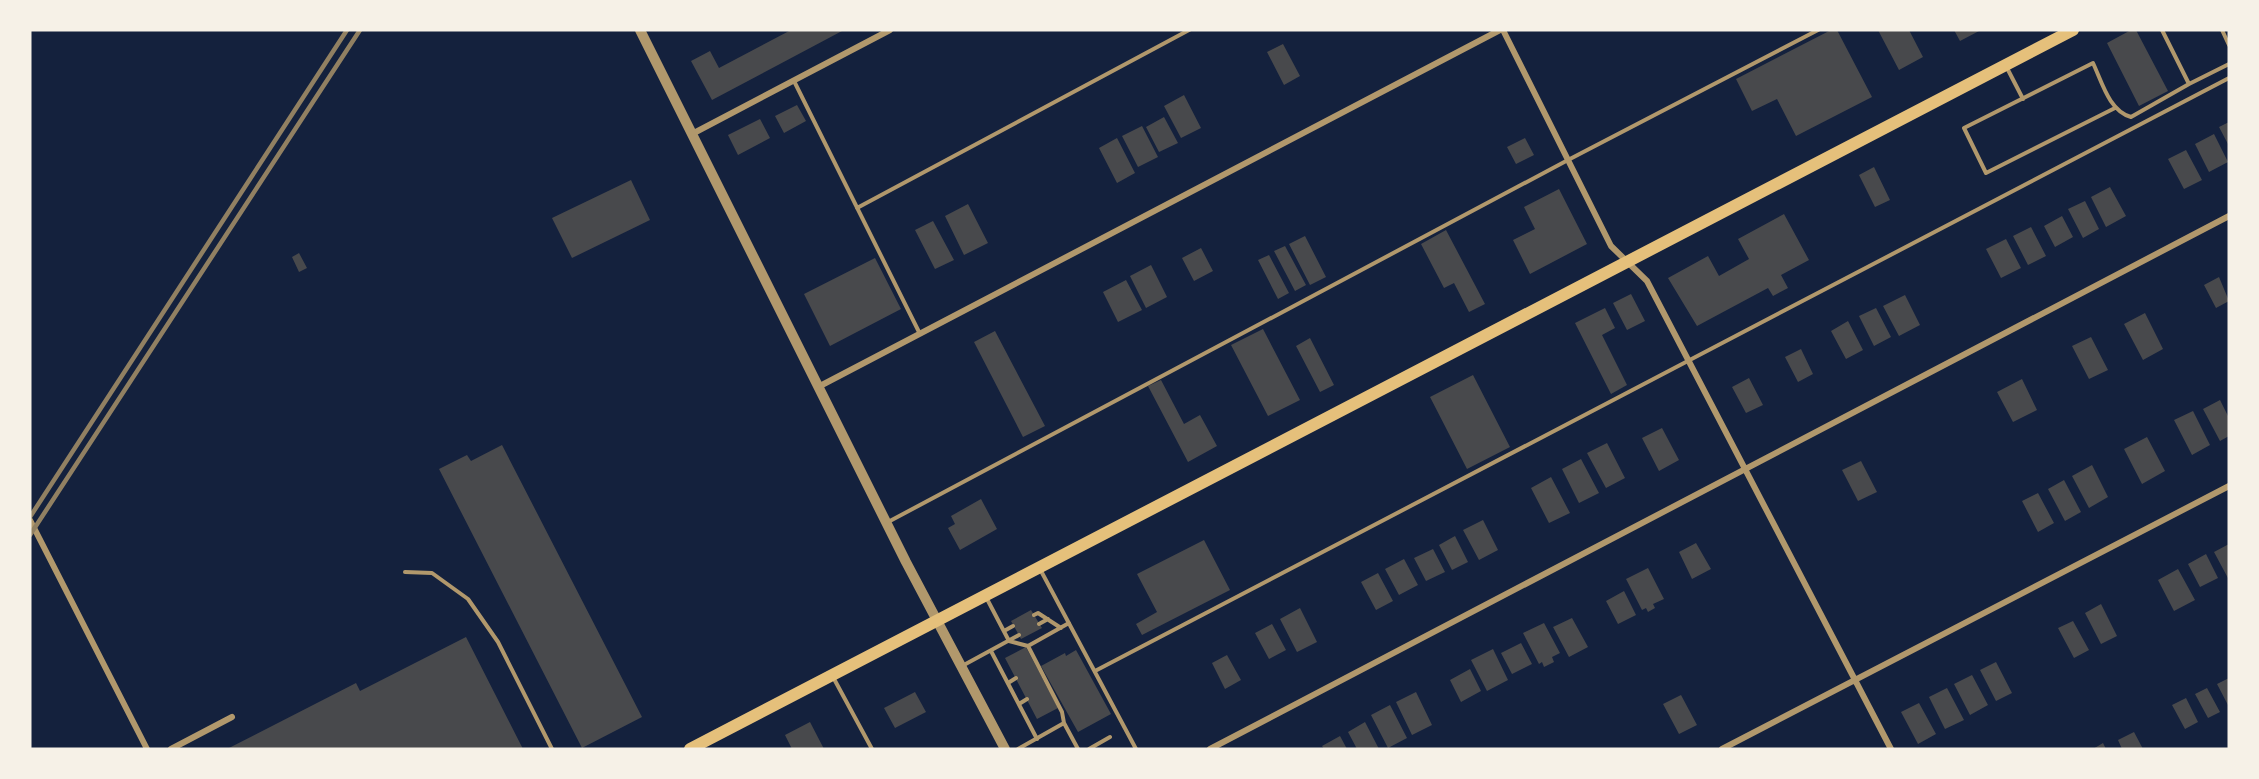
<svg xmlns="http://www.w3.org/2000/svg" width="2259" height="779" viewBox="0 0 2259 779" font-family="'Noto Serif',serif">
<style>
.building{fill:#48494c}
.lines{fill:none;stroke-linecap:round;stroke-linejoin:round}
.service{stroke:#b1986c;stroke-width:4}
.minor{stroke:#b1986c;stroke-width:6}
.tertiary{stroke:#b1986c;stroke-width:10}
.secondary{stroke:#e5c07b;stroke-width:12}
.rail{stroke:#918062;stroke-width:4.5}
</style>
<rect width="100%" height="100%" fill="#14213d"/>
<!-- building -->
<path class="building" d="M791,30L842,31L712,100L691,61L710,51L719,68Z
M1831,30H1837L1872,97L1796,136L1777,99L1752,111L1736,79Z
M1878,30H1909L1923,57L1899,70Z
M1954,30H1981L1960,41Z
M2131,30H2136L2168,91L2139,106L2107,43Z
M1283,44L1300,76L1284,85L1267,52Z
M1184,95L1201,128L1181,138L1164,106Z
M797,105L806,121L784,133L775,116Z
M1164,117L1178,143L1159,152L1146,127Z
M760,119L770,138L738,155L728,135Z
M2229,122V146L2219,127Z
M1142,126L1158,157L1138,167L1122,136Z
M2214,134L2228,162L2209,172L2195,144Z
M1117,138L1135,173L1117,183L1099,148Z
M1525,138L1534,155L1516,164L1507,147Z
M2186,150L2202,180L2184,189L2168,159Z
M1874,167L1890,200L1875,207L1859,175Z
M631,180L650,220L572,258L552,218Z
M2110,187L2126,216L2106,227L2091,197Z
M1559,189L1587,244L1530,274L1513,240L1535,229L1524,207Z
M2085,201L2099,229L2083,238L2068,209Z
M968,204L988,243L964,255L945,216Z
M1784,214L1809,260L1781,275L1788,288L1773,296L1768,288L1697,326L1668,278L1708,256L1719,276L1749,259L1738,239Z
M2062,216L2073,237L2055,247L2044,226Z
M933,221L954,260L935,269L915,230Z
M2031,227L2046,256L2028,265L2013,236Z
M1446,230L1485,304L1469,312L1454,283L1444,288L1421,244Z
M1305,236L1326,277L1310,285L1289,244Z
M2006,239L2021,268L2001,278L1986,249Z
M1285,246L1306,285L1295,291L1274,251Z
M1201,248L1213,271L1194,281L1182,258Z
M299,253L307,268L299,272L292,257Z
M1269,255L1289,293L1278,299L1258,260Z
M875,258L901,309L830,346L804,294Z
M1151,265L1167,297L1146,308L1130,276Z
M2219,277L2229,301L2216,308L2204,285Z
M1126,280L1142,310L1118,322L1103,292Z
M1631,294L1645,321L1627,330L1613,303Z
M1905,295L1920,325L1899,336L1883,306Z
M1605,308L1615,328L1602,335L1627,385L1611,394L1575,323Z
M1876,308L1891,337L1874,346L1859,316Z
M2145,313L2163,349L2143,360L2124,324Z
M1848,321L1863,350L1846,359L1831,331Z
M1263,329L1300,400L1268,416L1231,345Z
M995,331L1045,426L1023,437L974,342Z
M2091,337L2108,370L2089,379L2072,346Z
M1310,338L1334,385L1320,392L1296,346Z
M1801,349L1813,374L1798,382L1785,357Z
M1473,375L1510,447L1467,469L1430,397Z
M1749,378L1763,405L1746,413L1732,387Z
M2022,379L2037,410L2013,422L1997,392Z
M1161,380L1184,424L1200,415L1217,446L1188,462L1148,386Z
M2220,400L2229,418V436L2220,441L2203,409Z
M2193,411L2210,445L2192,455L2174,420Z
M1662,428L1679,460L1659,471L1642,438Z
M2147,437L2165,471L2142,484L2124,449Z
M1607,443L1625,478L1606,488L1587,453Z
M502,445L642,717L582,748L439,469L467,455L471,461Z
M1581,459L1599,493L1579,503L1562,469Z
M1861,461L1877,492L1858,501L1842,470Z
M2092,465L2108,497L2089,508L2072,476Z
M1551,477L1570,513L1549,523L1531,488Z
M2064,480L2081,512L2065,521L2048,489Z
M2038,493L2054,523L2038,532L2022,501Z
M981,499L997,529L960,550L948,528L955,524L951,516Z
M1483,520L1498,550L1479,560L1463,530Z
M1455,536L1468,562L1452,570L1439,545Z
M1204,540L1230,590L1142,635L1136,624L1157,612L1137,574Z
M1696,543L1711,569L1692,579L1679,552Z
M2229,544V580L2214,552Z
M1433,549L1445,572L1426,581L1414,558Z
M2206,554L2218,578L2200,587L2188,564Z
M1404,559L1418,585L1399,595L1385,569Z
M1648,568L1664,599L1653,604L1655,608L1648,612L1646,608L1642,610L1626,579Z
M2178,569L2195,600L2174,611L2158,580Z
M1378,573L1393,601L1376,610L1361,582Z
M1624,591L1636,615L1618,624L1606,601Z
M2101,604L2117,636L2101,644L2085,613Z
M1300,608L1317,642L1297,652L1280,619Z
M1031,610L1042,628L1021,639L1011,621Z
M1572,618L1588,647L1569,657L1553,627Z
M2073,621L2089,650L2074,658L2058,628Z
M1544,623L1560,653L1552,657L1554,662L1544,667L1542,662L1539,664L1523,633Z
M1272,624L1286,650L1269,659L1255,633Z
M466,637L523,749H227L356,683L360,691Z
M1521,643L1532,664L1512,674L1501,653Z
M1026,647L1058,708L1037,719L1005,658Z
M1493,649L1508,680L1487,691L1471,660Z
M1076,650L1111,714L1078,732L1041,666L1065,653L1066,656Z
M1227,655L1241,680L1225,689L1212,663Z
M1996,662L2012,693L1996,701L1980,670Z
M1470,669L1481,691L1461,702L1450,680Z
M1972,675L1988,705L1970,715L1954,684Z
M2229,678V707L2217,684Z
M1947,688L1964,720L1945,729L1929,697Z
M2207,688L2220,712L2208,718L2195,694Z
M915,692L926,712L895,728L884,708Z
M1416,692L1432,725L1412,735L1396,702Z
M1681,695L1697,725L1679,734L1663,704Z
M2186,698L2198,722L2185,729L2172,705Z
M1919,703L1936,734L1918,744L1901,712Z
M1390,705L1407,738L1388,748L1371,715Z
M810,722L824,749H792L785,735Z
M1365,722L1379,749H1357L1348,732Z
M2134,732L2143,749H2122L2118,740Z
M1340,736L1347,749H1324L1322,746Z
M2103,743L2106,749H2093Z"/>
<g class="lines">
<!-- service -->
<path class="service" d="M2162,30L2189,84L2229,64
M2222,30L2229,45
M2006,66L2023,99
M794,81L920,334
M2115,108L1986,173L1964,128L2093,63C2102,82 2109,111 2131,117L2189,84
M857,208L1189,30
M888,522L1568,160L1818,30
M1040,569L1136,749
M405,572L432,573L468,599L498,642L552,749
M986,597L1009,641L1028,646L1069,623
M1034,615L1038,613L1061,628
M1039,624L1048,619
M1004,631L1013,626
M1028,646L1062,712L1064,723
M991,651L1037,739
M962,666L1019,635
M1095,671L2229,78
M833,677L872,749
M1008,683L1016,678
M1019,704L1027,699
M1018,749L1064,723L1078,749
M1089,749L1110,737"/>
<!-- minor -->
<path class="minor" d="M1503,30L1611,246L1647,281L1891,749
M692,134L890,30
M820,386L1500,30
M30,520L147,749
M171,749L232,717
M1210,749L2229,216
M1722,749L2229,486"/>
<!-- tertiary -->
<path class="tertiary" d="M640,30L906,562L1005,749"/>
<!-- secondary -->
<path class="secondary" d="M690,749L2073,30"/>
<!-- rail -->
<path class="rail" d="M30,517L347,30
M30,535L360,30"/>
</g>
<!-- border -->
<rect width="2259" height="779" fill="none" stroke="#f6f1e7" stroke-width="63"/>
</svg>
